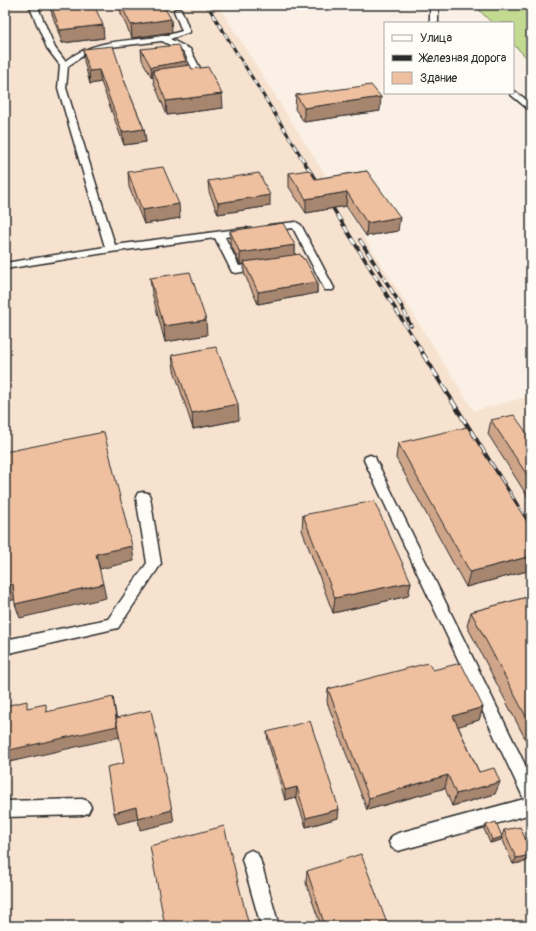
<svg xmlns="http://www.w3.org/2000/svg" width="536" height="931" viewBox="0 0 536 931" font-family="Pangolin,sans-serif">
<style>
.built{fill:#f7e2d0}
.green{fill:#c3da91;stroke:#77825e}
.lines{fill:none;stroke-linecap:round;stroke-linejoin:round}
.minor-casing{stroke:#2b2b2b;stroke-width:3}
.minor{fill:#fdfcf7;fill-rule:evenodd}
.rail-far2-casing{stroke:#2b2b2b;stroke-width:3}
.rail-far1-casing{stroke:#2b2b2b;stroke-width:3.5}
.rail-casing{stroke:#2b2b2b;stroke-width:4.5}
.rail-far2{stroke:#fdfcf7;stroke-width:2;stroke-dasharray:5.5;stroke-linecap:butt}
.rail-far1{stroke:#fdfcf7;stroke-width:2.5;stroke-dasharray:7;stroke-linecap:butt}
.rail{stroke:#fdfcf7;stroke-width:3;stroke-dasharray:9;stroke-linecap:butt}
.wall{fill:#cea589;stroke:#2b2b2b}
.shaded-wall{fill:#a7866f;stroke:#2b2b2b}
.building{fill:#efc09f;stroke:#2b2b2b}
</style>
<rect width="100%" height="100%" fill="#faf0e5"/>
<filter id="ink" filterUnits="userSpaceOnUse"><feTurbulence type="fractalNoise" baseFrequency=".025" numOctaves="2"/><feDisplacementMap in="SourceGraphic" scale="8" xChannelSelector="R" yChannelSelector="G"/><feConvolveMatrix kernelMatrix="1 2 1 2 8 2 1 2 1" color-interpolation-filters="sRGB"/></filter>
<g filter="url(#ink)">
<!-- built -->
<path class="built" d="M5,5H218L474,411L531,396V926H5Z"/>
<!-- green -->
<path class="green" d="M474,5H531V62L513,44V23H492Z"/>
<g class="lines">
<defs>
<path id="minor" d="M29,5H37L55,48L65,61C104,33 140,45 182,31L174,11L175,9H181L190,32L170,39L190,49L203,74L202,76L185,77V73L194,72L184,52L162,41L102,48L87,53L68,66L66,88L115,245L246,228L250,229L251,231L250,233L225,237L239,266L261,263L266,266L265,268L236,273L232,272L215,238L111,252L5,269V263L105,247L58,88L60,65L47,48Z
M430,5H438V23H430Z
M513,90L531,103V110L528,109L510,94L513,93Z
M296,222L301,225L334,288L333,290H325L324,288L293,228L269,231L264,228L269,225Z
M370,455L375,457L376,460L531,777V814L398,851L392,848L389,842L392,836L398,833L524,799L364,460L365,457Z
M143,492L148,493L150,497L161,564L118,628L5,654V640L108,619L147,563L136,497L138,493Z
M82,799L88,801L91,807L88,813L82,815L5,817V801Z
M251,850L257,853L260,859L279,926H261L242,859L245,853Z"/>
</defs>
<!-- minor casing -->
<use href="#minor" class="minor-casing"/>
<!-- minor -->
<use href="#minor" class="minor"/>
<defs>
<path id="rail-far2" d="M207,5L301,156"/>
<path id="rail-far1" d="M300,155L424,355
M360,240L402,307L411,326"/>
<path id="rail" d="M423,354L531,528"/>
</defs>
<!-- rail-far2 casing -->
<use href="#rail-far2" class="rail-far2-casing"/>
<!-- rail-far1 casing -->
<use href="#rail-far1" class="rail-far1-casing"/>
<!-- rail casing -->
<use href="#rail" class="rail-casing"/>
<!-- rail-far2 -->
<use href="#rail-far2" class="rail-far2"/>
<!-- rail-far1 -->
<use href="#rail-far1" class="rail-far1"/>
<!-- rail -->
<use href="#rail" class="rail"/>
</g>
<!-- wall -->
<path class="wall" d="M49,5H94L104,38L62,43Z
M120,5H163L172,32L132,38L121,14Z
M83,49L124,80L144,129L146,142L124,145L101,82L90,84L84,61Z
M141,49L187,66L192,69L223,108L167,115L154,83L153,77L152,78L142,60Z
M296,95L380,111L304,122L295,109Z
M367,171L398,231L366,236L346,206L306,213L289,187V173L315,179Z
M128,172L180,218L144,224L129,187Z
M208,181L270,206L218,214L209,192Z
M230,231L295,245V254L303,259L317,282V293L258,304L244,273V264H240L230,243Z
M150,278L207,335L165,342L152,293Z
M172,355L239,420L193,429L174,370Z
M491,420L531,439V502L488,434Z
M398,443L531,528V570L466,587L396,458Z
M303,515L411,582L408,596L333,613L302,530Z
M531,596V750L467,626L471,612Z
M433,670L483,707L479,720L458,726L479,772L495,794L452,806L445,788L367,810L327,702L328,689Z
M267,732L338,818L306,827L296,797L285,800L268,742Z
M486,825L502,836L504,830L529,861L513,864L502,838L501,840L490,843L484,829Z
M307,871L388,926H321L306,883Z"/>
<!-- shaded-wall -->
<path class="shaded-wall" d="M171,19L172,32L132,38L131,25Z
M103,25L104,38L62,43L60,30Z
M186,61L187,72L153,70V77L152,78L151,67Z
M99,70L101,82L90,84L89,71Z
M222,94L223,108L167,115L166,101Z
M381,97L380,111L304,122V108Z
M144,129L146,142L124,145L122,132Z
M347,192L346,206L306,213V199Z
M270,195V206L218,214V203Z
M179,204L180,218L144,224L142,210Z
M400,217L398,231L366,236L367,223Z
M295,245V256L244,262V264H240V253Z
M317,282V293L258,304V292Z
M206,320L207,335L165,342L164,326Z
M238,404L239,420L193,429L192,413Z
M132,546L134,561L100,569L96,554Z
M531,556V570L466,587L470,572Z
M411,582L408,596L333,613L335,598Z
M13,584L17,599L5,602V586Z
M103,584L106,598L20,618L15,604Z
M113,697L115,709L120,737L5,763V751Z
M483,707L479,720L450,729L453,716Z
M448,775L445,788L367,810L369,798Z
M500,782L495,794L452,806L456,794Z
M297,787L296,797L285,800V790Z
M136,807L138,819L118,824L114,813Z
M339,809L338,818L306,827V818Z
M172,810L174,822L140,830L138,819Z
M502,837L501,840L490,843L492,840Z
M531,855V857L529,861L513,864L516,858Z"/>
<!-- building -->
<path class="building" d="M51,5H94L103,25L60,30Z
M121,5H163L171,19L131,25Z
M178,45L186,61L151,67L141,49Z
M113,46L124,80L144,129L122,132L99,70L89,71L83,49Z
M190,65L192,69L208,67L222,94L166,101L153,70Z
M371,85L381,97L304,108L296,95Z
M163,167L179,204L142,210L128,172Z
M309,170L315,179L367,171L400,217L367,223L347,192L306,199L289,173Z
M259,173L270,195L218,203L208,181Z
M283,223L295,245L240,253L230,231Z
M300,254L303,259H305L317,282L258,292L244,262Z
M190,272L206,320L164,326L150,278Z
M216,347L238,404L192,413L172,355Z
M514,415L531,439V481L491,420Z
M467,427L531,528V556L470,572L398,443Z
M104,432L132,546L96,554L103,584L15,604L13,584L5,586V452Z
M374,501L411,582L335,598L303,515Z
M531,596V726L471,612Z
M428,663L433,670L461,663L483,707L453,716L479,772L494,768L500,782L456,794L448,775L369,798L328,689Z
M113,697L117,726L5,751V706L27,701V708L46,704V712Z
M151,710L172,810L138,819L136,807L114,813L107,767L124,763L116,718Z
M310,721L339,809L306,818L297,787L285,790L267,732Z
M496,822L502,837L492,840L486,825Z
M224,826L249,926H165L150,846Z
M520,827L531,852V855L516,858L504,830Z
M361,854L388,926H325L307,871Z"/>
</g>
<!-- margin -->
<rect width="536" height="931" fill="none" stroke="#fdfcf7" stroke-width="20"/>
<rect x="10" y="10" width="516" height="911" fill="none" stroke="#2b2b2b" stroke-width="1.5" filter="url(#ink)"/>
<!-- legend -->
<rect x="384" y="22" width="130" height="72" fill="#fdfcf7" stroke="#a9a8a5"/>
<rect x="392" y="35" width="20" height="6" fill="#fdfcf7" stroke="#a9a8a5"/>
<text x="420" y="42" font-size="12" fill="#2b2b2b">Улица</text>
<rect x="392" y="55" width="20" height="6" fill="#2b2b2b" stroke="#a9a8a5"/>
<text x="420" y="62" font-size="12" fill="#2b2b2b">Железная дорога</text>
<rect x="392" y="72" width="20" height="12" fill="#efc09f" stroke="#a9a8a5"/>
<text x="420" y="82" font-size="12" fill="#2b2b2b">Здание</text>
</svg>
